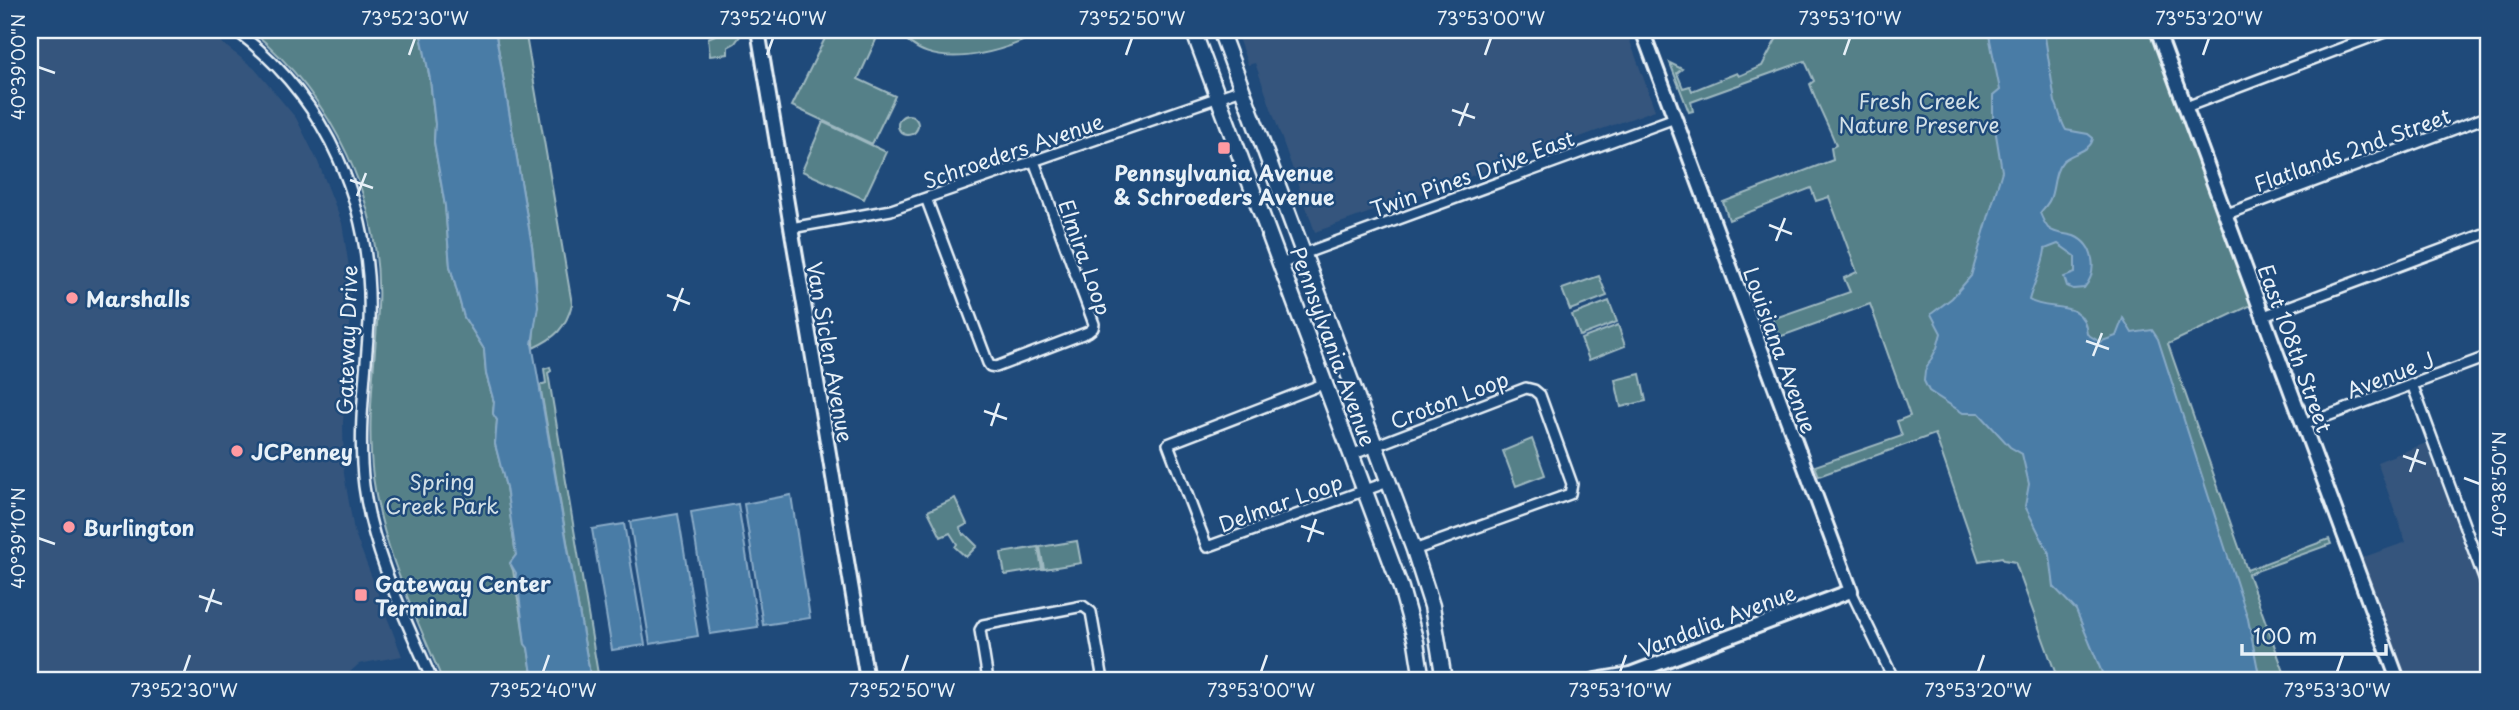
<svg xmlns="http://www.w3.org/2000/svg" width="2519" height="710" viewBox="0 0 2519 710" font-family="'Playpen Sans',sans-serif">
<style>
.built{fill:#34557d}
.green{fill:#548088;stroke:#9eb8c0;stroke-width:2}
.water{fill:#487ba6;stroke:#88aac7;stroke-width:2}
.lines{fill:none;stroke-linecap:round;stroke-linejoin:round}
.street-casing{stroke:#e8f1f8;stroke-width:14}
.secondary-casing{stroke:#e8f1f8;stroke-width:18}
.primary-casing{stroke:#e8f1f8;stroke-width:19}
.street{stroke:#1f4a7a;stroke-width:9}
.secondary{stroke:#1f4a7a;stroke-width:12}
.primary{stroke:#1f4a7a;stroke-width:14}
.ticks{fill:none;stroke:#e8f1f8;stroke-width:2.5}
.poi-dot{fill:#ff9aa2;stroke:#1f4a7a;stroke-width:2.5}
.labels{text-anchor:middle;dominant-baseline:central;stroke-width:5;stroke-linejoin:round;paint-order:stroke}
.park-label{font-size:21px;fill:#d2e0e7;stroke:#1f4a7a}
.street-label{font-size:21px;fill:#e8f1f8;stroke:#1f4a7a}
.poi-label{font-size:21px;font-weight:bold;fill:#e8f1f8;stroke:#1f4a7a;text-anchor:start}
.neatline{fill:none;stroke:#e8f1f8;stroke-width:2.5}
.ticks-label{font-size:18px;text-anchor:middle;fill:#e8f1f8}
</style>
<rect width="100%" height="100%" fill="#1f4a7a"/>
<filter id="ink" filterUnits="userSpaceOnUse"><feTurbulence type="fractalNoise" baseFrequency=".0143" numOctaves="2"/><feDisplacementMap in="SourceGraphic" scale="14" xChannelSelector="R" yChannelSelector="G"/><feConvolveMatrix kernelMatrix="1 2 1 2 8 2 1 2 1" color-interpolation-filters="sRGB"/></filter>
<g filter="url(#ink)">
<!-- built -->
<path class="built" d="M30,30H205L254,68L296,118L318,162L342,223L349,267L351,312L343,422L344,474L354,531L402,656L359,664L341,680H30Z
M1235,30H1626L1655,110L1315,232L1255,63L1248,65Z
M2426,443L2489,611V680H2407L2361,558L2406,542L2377,462Z"/>
<!-- green -->
<path class="green" d="M251,30H420L430,79L435,124L434,142L445,206L450,266L464,317L484,349L486,374L494,402L493,413L497,420L495,444L506,487L516,555L510,563C516,574 513,576 515,586C520,605 522,623 525,644L528,647L533,680H442L439,672C412,608 382,546 373,477C366,421 375,364 378,308C383,201 333,98 251,30Z
M495,30H525L572,304C566,328 555,338 533,348L536,280L532,246Z
M723,30H739L740,36L735,43L728,47V54L710,56L708,38L715,35V31Z
M829,30L880,31L858,79L895,96L872,144L792,106Z
M900,30H1043C1009,53 923,76 900,30Z
M1781,30H1995L2008,173L1990,415L2025,452L2111,680H2058L2015,562L2004,560L2002,557L1979,561L1935,434L1819,476L1815,466L1902,436L1897,421L1910,416L1870,304L1779,337L1772,319L1850,292L1844,278L1857,272L1829,197L1816,201L1811,188L1729,220L1723,202L1833,160L1831,148L1836,145C1828,124 1817,105 1810,84L1814,81L1805,61L1691,102L1693,111L1689,112L1670,63L1682,69L1677,73L1683,88L1690,86L1692,91L1737,73L1739,76L1762,66Z
M2036,30H2157L2258,302L2168,344L2247,570L2329,539L2331,544L2248,574L2287,680H2252L2099,346L2027,306L2036,213L2051,133Z
M898 125a10 10 0 1 1 20 0a10 10 0 1 1-20 0Z
M823,122L886,152L864,199L802,171Z
M1599,276L1607,296L1570,310L1562,289Z
M1609,301L1617,322L1580,336L1572,315Z
M1618,325L1625,346L1589,360L1581,339Z
M550,367L551,371L548,373L599,680H591L540,385L546,383L544,369Z
M1640,374L1646,401L1621,407L1615,380Z
M1532,439L1545,475L1516,486L1503,451Z
M955,498L967,524L960,528L963,535L965,534L977,546L966,557L955,547L957,544L950,533L941,537L928,511Z
M1077,541L1081,563L1044,569L1040,547Z
M1038,547L1042,569L1005,575L1001,553Z"/>
<!-- water -->
<path class="water" d="M420,30H495L532,246L538,306L532,344L591,680H533L528,648L525,644L519,594L515,585L516,573L510,563L516,555L506,487L495,444L497,420L493,414L494,402L486,374L484,349L464,317L450,266L445,206L434,142L435,124L430,79Z
M1988,30H2044L2055,102C2060,111 2060,121 2066,130L2088,134L2093,138C2091,152 2072,152 2063,161C2053,172 2055,187 2050,199C2048,204 2043,209 2040,213C2042,218 2045,224 2048,228C2056,235 2065,233 2074,236C2095,245 2098,272 2084,288L2073,289L2067,286L2064,277L2075,273V256L2058,244L2045,249C2044,265 2033,284 2029,300C2049,313 2084,297 2087,334L2100,342L2116,336L2123,318L2132,333L2152,330L2158,339L2248,619L2260,680H2105L2076,610L2054,587L2050,555L2025,506L2029,484L2022,454L2010,447L1979,413H1963L1929,391L1924,381L1925,371L1937,348L1941,333L1931,314L1952,298L1971,276L2002,171L1993,116V96L2000,90Z
M791,495L810,618L763,625L744,504Z
M738,504L758,627L710,634L691,512Z
M678,514L698,636L650,644L630,522Z
M624,524L645,645L612,650L592,529Z"/>
<g class="lines">
<defs>
<path id="street" d="M235,30C328,99 373,207 369,321C366,376 357,431 364,486C373,554 405,618 432,680
M2186,107L2390,30
M926,198L988,363L990,366L996,367L1088,332L1093,328L1094,324L1034,161
M2227,214L2489,116
M791,228L891,210L1242,89
M1282,264L1303,254L1675,118
M2264,316L2489,232
M1323,384L1168,444L1207,547L1388,482
M2412,384L2489,592
M2303,425L2489,356
M1351,455L1526,388L1534,390L1540,395L1572,484L1570,494L1414,550
M1851,591L1894,680
M988,680L980,630L983,625L1083,606L1091,612L1103,680"/>
<path id="secondary" d="M758,30L867,680
M2157,30L2398,680
M1595,680L1630,674L1851,591L1642,30"/>
<path id="primary" d="M1193,30L1401,588L1416,642L1422,680
M1220,30L1414,550L1432,606L1444,680"/>
</defs>
<!-- street casing -->
<use href="#street" class="street-casing"/>
<!-- secondary casing -->
<use href="#secondary" class="secondary-casing"/>
<!-- primary casing -->
<use href="#primary" class="primary-casing"/>
<!-- street -->
<use href="#street" class="street"/>
<!-- secondary -->
<use href="#secondary" class="secondary"/>
<!-- primary -->
<use href="#primary" class="primary"/>
</g>
</g>
<!-- ticks -->
<path class="ticks" d="M409,55L415,38M767,55L773,38M1126,55L1132,38M1485,55L1491,38M1844,55L1850,38M2203,55L2209,38M38,67L55,73M1452,110L1475,118M1459,126L1468,103M350,180L373,188M357,196L366,173M1769,225L1792,234M1776,241L1785,218M667,295L690,304M674,311L683,288M2086,341L2109,349M2093,356L2102,333M984,411L1007,419M991,426L999,403M2403,456L2426,464M2410,472L2418,449M2464,478L2480,484M1301,526L1324,534M38,538L55,544M1308,542L1316,519M199,596L222,604M206,612L214,589M184,672L190,655M543,672L549,655M902,672L908,655M1261,672L1267,655M1620,672L1626,655M1978,672L1984,655M2337,672L2343,655"/>
<!-- markers -->
<g class="poi-dot">
<rect x="1217" y="141" width="14" height="14" rx="3.5"/>
<circle cx="72" cy="298" r="7"/>
<circle cx="237" cy="451" r="7"/>
<circle cx="69" cy="527" r="7"/>
<rect x="354" y="588" width="14" height="14" rx="3.5"/>
</g>
<g class="labels">
<!-- park labels -->
<g class="park-label">
<text x="1919" y="100">Fresh Creek<tspan x="1919" dy="24">Nature Preserve</tspan></text>
<text x="442" y="481">Spring<tspan x="442" dy="24">Creek Park</tspan></text>
</g>
<!-- street labels -->
<g class="street-label">
<text transform="translate(2352 149) rotate(-20)">Flatlands 2nd Street</text>
<text transform="translate(1013 150) rotate(-19)">Schroeders Avenue</text>
<text transform="translate(1472 173) rotate(-20)">Twin Pines Drive East</text>
<text transform="translate(1086 257) rotate(71)">Elmira Loop</text>
<text transform="translate(346 340) rotate(-88)">Gateway Drive</text>
<text transform="translate(1334 346) rotate(70)">Pennsylvania Avenue</text>
<text transform="translate(2296 348) rotate(70)">East 108th Street</text>
<text transform="translate(1781 350) rotate(70)">Louisiana Avenue</text>
<text transform="translate(831 352) rotate(80)">Van Siclen Avenue</text>
<text transform="translate(2390 374) rotate(-21)">Avenue J</text>
<text transform="translate(1449 399) rotate(-21)">Croton Loop</text>
<text transform="translate(1280 502) rotate(-20)">Delmar Loop</text>
<text transform="translate(1717 620) rotate(-21)">Vandalia Avenue</text>
</g>
<!-- poi labels -->
<g class="poi-label">
<text x="1224" y="172" text-anchor="middle">Pennsylvania Avenue<tspan x="1224" dy="24">&amp; Schroeders Avenue</tspan></text>
<text x="86" y="298">Marshalls</text>
<text x="251" y="451">JCPenney</text>
<text x="83" y="527">Burlington</text>
<text x="375" y="583">Gateway Center<tspan x="375" dy="24">Terminal</tspan></text>
</g>
</g>
<!-- margin -->
<rect width="2519" height="710" fill="none" stroke="#1f4a7a" stroke-width="77"/>
<!-- scale -->
<path d="M2242 644v10h144v-10" fill="none" stroke="#e8f1f8" stroke-width="3.5"/>
<text x="2253" y="644" font-size="21" fill="#e8f1f8" stroke="#1f4a7a" stroke-width="5" paint-order="stroke">100 m</text>
<rect x="38" y="38" width="2442" height="634" class="neatline"/>
<g class="ticks-label">
<text x="415" y="25">73°52'30"W</text>
<text x="773" y="25">73°52'40"W</text>
<text x="1132" y="25">73°52'50"W</text>
<text x="1491" y="25">73°53'00"W</text>
<text x="1850" y="25">73°53'10"W</text>
<text x="2209" y="25">73°53'20"W</text>
<text transform="translate(19 67) rotate(-90)" y="6">40°39'00"N</text>
<text transform="translate(2500 484) rotate(-90)" y="6">40°38'50"N</text>
<text transform="translate(19 538) rotate(-90)" y="6">40°39'10"N</text>
<text x="184" y="697">73°52'30"W</text>
<text x="543" y="697">73°52'40"W</text>
<text x="902" y="697">73°52'50"W</text>
<text x="1261" y="697">73°53'00"W</text>
<text x="1620" y="697">73°53'10"W</text>
<text x="1978" y="697">73°53'20"W</text>
<text x="2337" y="697">73°53'30"W</text>
</g>
</svg>
